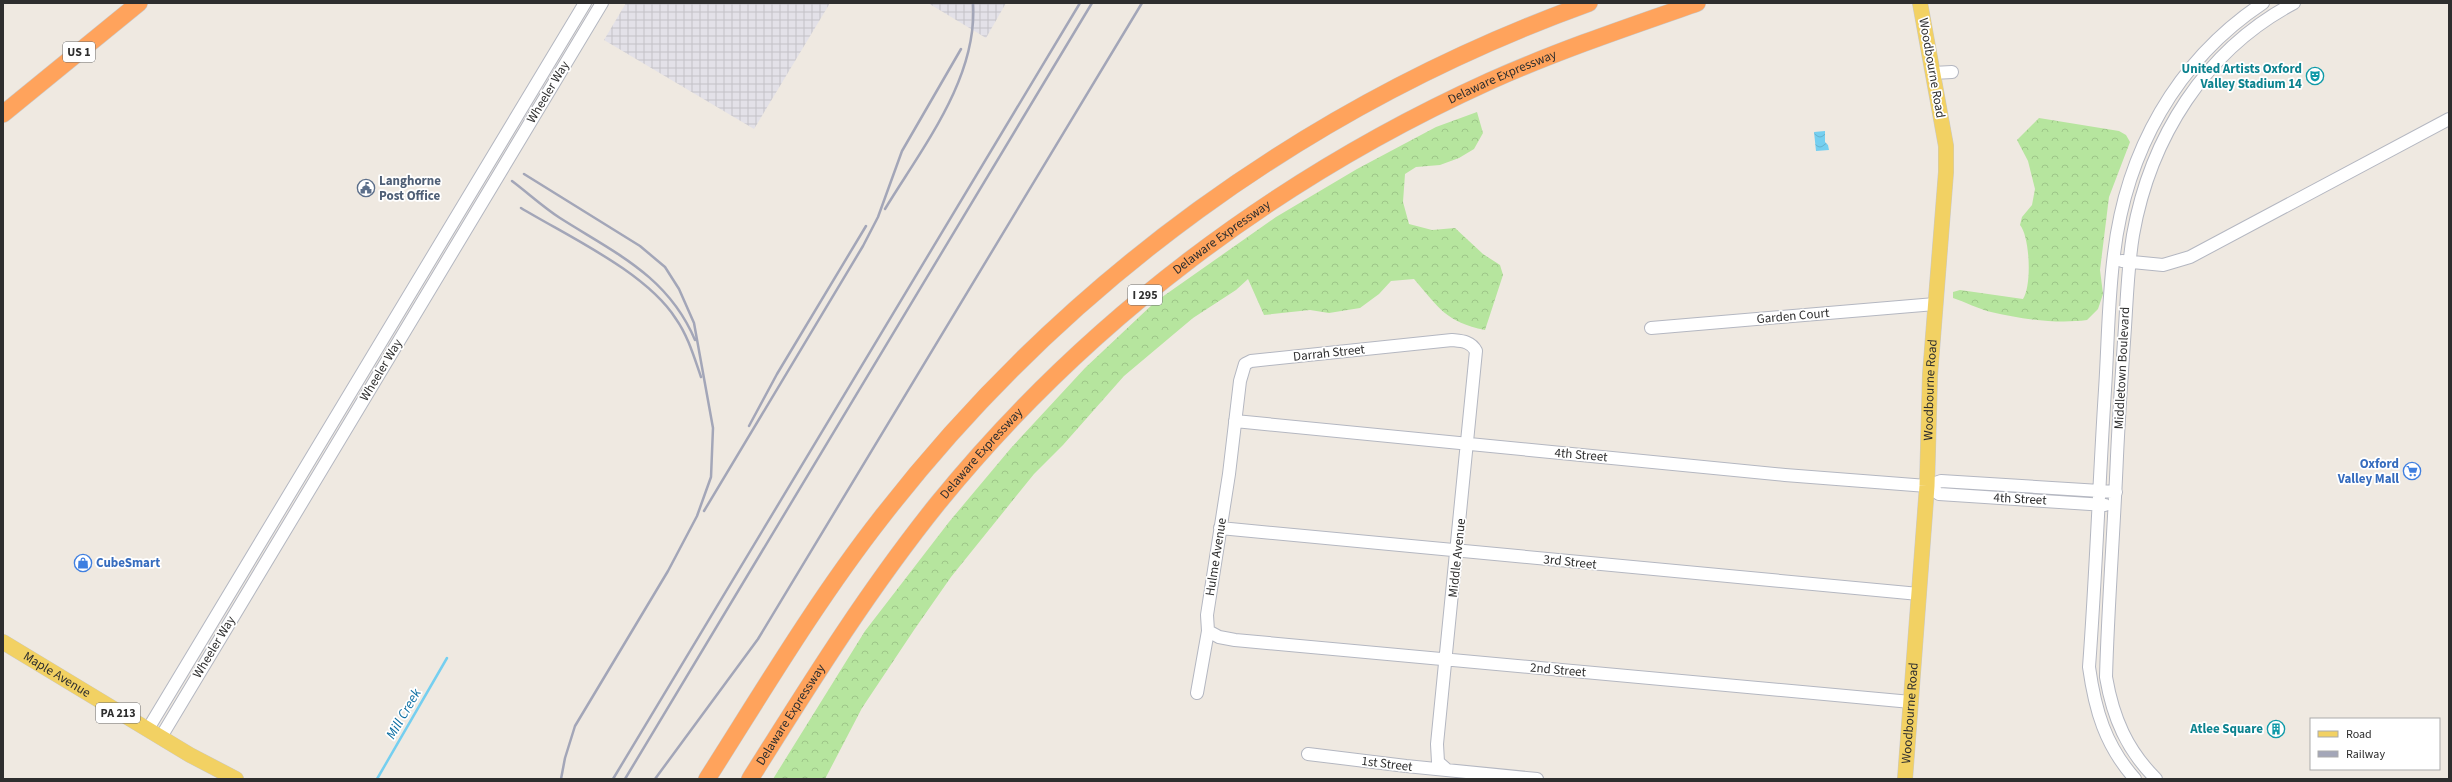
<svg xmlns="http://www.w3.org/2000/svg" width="2452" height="782" viewBox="0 0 2452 782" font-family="'Source Sans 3',sans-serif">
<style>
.industrial{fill:url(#industrial-grid)}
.forest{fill:url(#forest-crowns)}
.water{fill:url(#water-waves)}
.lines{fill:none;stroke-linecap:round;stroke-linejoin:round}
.stream{stroke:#75cff0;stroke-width:2.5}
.minor-casing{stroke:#b4b7c1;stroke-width:14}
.major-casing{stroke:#c9c9c9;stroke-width:16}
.highway-casing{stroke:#c9c9c9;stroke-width:18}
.minor{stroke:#fff;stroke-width:12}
.major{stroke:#f2d163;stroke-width:15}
.highway{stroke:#ffa35c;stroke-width:17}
.rail{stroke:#a3a6b8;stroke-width:2.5}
.labels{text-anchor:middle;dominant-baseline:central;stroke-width:3.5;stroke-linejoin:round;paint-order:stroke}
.shield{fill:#fff;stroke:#6d6d6d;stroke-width:1}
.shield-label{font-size:12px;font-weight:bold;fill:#2e2e2e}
.street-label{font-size:13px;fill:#2e2e2e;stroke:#fff}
.culture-label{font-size:13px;font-weight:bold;fill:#0d838f;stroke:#fff;text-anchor:end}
.service-label{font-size:13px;font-weight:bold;fill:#4e5e75;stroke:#fff;text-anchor:start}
.shop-label{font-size:13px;font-weight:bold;fill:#366cbe;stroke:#fff;text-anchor:end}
.water-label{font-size:14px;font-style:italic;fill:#0d6fa3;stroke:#fff}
</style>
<defs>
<pattern id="industrial-grid" width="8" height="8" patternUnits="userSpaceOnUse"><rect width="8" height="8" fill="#e3e1e8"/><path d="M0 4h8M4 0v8" fill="none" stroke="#c3c1c7"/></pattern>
<pattern id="forest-crowns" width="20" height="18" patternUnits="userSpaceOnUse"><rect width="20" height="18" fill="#b6e59e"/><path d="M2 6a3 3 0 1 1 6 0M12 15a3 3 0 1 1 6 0" fill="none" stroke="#9dc588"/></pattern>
<pattern id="water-waves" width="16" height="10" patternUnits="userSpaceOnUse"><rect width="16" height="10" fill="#75cff0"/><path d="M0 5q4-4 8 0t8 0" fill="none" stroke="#66b2ce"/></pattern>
</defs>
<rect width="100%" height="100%" fill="#efe9e1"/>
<!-- industrial -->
<path class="industrial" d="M626,3H830L754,129L604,40Z
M928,3H1006L986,38Z"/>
<!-- forest -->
<path class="forest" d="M1477,112L1483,133L1474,149L1459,158L1440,165L1416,167L1405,174L1403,202L1409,224L1432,230L1455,228L1483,254L1500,265L1503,275L1485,330C1446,322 1439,308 1414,279L1391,281L1379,294L1360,308L1329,313L1310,310L1264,315L1248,279L1236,290L1193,318L1124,376L1063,445L1034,474L951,577L914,630L862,708L825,779H773L865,631L949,522L1011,448L1085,368L1155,302L1276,217L1357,169L1436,127Z
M2039,118L2119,131L2126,135L2130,142L2109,197L2100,270L2103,294L2098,309L2087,320C2057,324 2020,319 1991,312C1978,309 1966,302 1953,298V292L1960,290L2023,299C2032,286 2030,237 2020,225L2022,217L2032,205L2035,189L2028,161L2017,140Z"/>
<!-- water -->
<path class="water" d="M1825,131V142L1828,145L1829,150L1816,151L1814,132Z"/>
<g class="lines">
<!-- stream -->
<path class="stream" d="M377,779L447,658"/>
<defs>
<path id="minor" d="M1933,73L1952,72
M2122,261L2163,265L2190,257L2449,119
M1651,328L1935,304
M1235,421L1785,475L1927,486L1941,481L2116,492
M1927,486L1939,494L2105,505
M1220,528L1919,594
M1208,631L1219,637L1235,640L1911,702
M1197,693L1208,631L1207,615L1229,474L1240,381L1245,364L1251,361L1452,340C1461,341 1471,341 1476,351L1437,744L1438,762L1446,769
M148,729L585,3
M161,737L602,3
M1308,754L1406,766L1537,779
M2135,779C2105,745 2095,710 2089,667C2096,575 2099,482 2105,390C2108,345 2108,299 2114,254C2126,152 2176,61 2263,3
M2156,779C2127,750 2113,718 2106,677C2108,603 2114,530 2117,456C2119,413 2122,370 2125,327C2127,296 2128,265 2133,235C2150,138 2205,50 2294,3"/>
<g id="major">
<path id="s1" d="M3,642L190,755L236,779"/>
<path id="s2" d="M1905,779L1927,486L1930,375L1946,172V146L1920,3"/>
</g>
<g id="highway">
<path d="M3,114L139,3"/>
<path d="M707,779C763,691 817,600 881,518C1064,282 1309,104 1589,3"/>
<path id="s3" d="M750,779C809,685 868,590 938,503C1086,321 1278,177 1490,81C1557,51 1628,27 1697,3"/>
</g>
</defs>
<!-- minor casing -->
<use href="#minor" class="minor-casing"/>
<!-- major casing -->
<use href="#major" class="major-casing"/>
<!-- highway casing -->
<use href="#highway" class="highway-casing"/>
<!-- minor -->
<use href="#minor" class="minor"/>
<!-- major -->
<use href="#major" class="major"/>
<!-- highway -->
<use href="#highway" class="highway"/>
<!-- rail -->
<path class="rail" d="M524,174L640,246L665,267L679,289L694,323L713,428L711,477L697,516L668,571L575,726L565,758L561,779
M512,181C528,193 543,207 560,218C615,253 668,276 695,340
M521,208C569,237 646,272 676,319C688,336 694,357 701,377
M885,209C922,148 978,78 973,3
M749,426L777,374L866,226
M704,511L863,246L878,217L902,151L961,49
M613,779L1080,3
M625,779L1092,3
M655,779L758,639L1142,3"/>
</g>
<!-- icons -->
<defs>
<symbol id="theatre-ring" viewBox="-11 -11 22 22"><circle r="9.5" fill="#fff" stroke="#0f9aa8" stroke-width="1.5"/><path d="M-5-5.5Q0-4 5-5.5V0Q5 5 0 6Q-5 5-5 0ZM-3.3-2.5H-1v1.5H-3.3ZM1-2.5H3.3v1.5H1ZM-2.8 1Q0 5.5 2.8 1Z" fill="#0f9aa8"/></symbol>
<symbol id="civic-ring" viewBox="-11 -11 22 22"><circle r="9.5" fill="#fff" stroke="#5c6f8a" stroke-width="1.5"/><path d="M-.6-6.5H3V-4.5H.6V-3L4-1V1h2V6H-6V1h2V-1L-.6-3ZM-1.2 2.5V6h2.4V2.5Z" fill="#5c6f8a"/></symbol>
<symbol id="supermarket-ring" viewBox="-11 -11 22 22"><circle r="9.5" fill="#fff" stroke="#3f7fe0" stroke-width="1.5"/><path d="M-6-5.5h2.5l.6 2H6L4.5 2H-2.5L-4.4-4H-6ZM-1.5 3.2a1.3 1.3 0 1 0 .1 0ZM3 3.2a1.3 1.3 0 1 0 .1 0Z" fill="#3f7fe0"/></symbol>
<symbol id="shop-ring" viewBox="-11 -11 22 22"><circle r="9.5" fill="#fff" stroke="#3f7fe0" stroke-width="1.5"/><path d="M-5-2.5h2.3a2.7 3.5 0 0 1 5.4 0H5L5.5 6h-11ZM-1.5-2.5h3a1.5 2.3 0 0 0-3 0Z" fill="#3f7fe0"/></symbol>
<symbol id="building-ring" viewBox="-11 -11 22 22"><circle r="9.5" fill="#fff" stroke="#0f9aa8" stroke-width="1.5"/><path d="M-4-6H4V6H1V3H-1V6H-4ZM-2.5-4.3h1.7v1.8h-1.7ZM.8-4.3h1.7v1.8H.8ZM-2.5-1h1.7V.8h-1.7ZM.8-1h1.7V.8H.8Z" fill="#0f9aa8"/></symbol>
</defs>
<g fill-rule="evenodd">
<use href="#theatre-ring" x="2305" y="66" width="20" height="20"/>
<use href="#civic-ring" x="356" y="178" width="20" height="20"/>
<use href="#supermarket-ring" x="2402" y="461" width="20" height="20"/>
<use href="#shop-ring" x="73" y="553" width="20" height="20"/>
<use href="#building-ring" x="2266" y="719" width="20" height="20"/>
</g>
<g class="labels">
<!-- shield labels -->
<g class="shield">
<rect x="63" y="42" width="32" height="20" rx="3"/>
<rect x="1128" y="285" width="34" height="20" rx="3"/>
<rect x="96" y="703" width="44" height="20" rx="3"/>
</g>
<g class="shield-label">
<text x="79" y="52">US 1</text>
<text x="1145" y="295">I 295</text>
<text x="118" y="713">PA 213</text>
</g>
<!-- street labels -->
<g class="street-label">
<text transform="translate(1932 68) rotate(80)">Woodbourne Road</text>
<text stroke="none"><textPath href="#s3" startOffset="1048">Delaware Expressway</textPath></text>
<text transform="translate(548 92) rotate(-59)">Wheeler Way</text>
<text stroke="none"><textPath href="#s3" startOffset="724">Delaware Expressway</textPath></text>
<text transform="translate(1793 316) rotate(-5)">Garden Court</text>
<text transform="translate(1329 353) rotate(-6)">Darrah Street</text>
<text transform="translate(2122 368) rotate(-87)">Middletown Boulevard</text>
<text transform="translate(381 370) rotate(-59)">Wheeler Way</text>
<text stroke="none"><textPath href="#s2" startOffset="390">Woodbourne Road</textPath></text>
<text stroke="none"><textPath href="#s3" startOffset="400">Delaware Expressway</textPath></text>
<text transform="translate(1581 455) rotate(5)">4th Street</text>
<text transform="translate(2020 499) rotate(3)">4th Street</text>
<text transform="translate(1216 557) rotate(-81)">Hulme Avenue</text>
<text transform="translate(1457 558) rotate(-84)">Middle Avenue</text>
<text transform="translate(1570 562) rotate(6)">3rd Street</text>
<text transform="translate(214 647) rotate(-59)">Wheeler Way</text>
<text transform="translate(1558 670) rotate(5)">2nd Street</text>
<text stroke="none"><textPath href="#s1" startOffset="63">Maple Avenue</textPath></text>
<text stroke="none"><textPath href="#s2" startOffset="66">Woodbourne Road</textPath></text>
<text stroke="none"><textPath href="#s3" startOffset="76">Delaware Expressway</textPath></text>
<text transform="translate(1387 764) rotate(7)">1st Street</text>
</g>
<!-- culture labels -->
<g class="culture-label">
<text x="2302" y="69">United Artists Oxford<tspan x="2302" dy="15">Valley Stadium 14</tspan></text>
<text x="2263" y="729">Atlee Square</text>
</g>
<!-- service labels -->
<g class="service-label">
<text x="379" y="181">Langhorne<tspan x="379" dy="15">Post Office</tspan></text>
</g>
<!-- shop labels -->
<g class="shop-label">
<text x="2399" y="464">Oxford<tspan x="2399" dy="15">Valley Mall</tspan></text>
<text x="96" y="563" text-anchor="start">CubeSmart</text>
</g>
<!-- water labels -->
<g class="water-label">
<text transform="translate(404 714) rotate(-60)">Mill Creek</text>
</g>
</g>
<!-- border -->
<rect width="2452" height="782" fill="none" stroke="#2e2e2e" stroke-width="8"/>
<!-- legend -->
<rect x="2310" y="718" width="130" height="52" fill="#ffffff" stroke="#ababab"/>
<rect x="2318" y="731" width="20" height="6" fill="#f2d163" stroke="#ababab"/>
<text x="2346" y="738" font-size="12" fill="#2e2e2e">Road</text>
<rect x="2318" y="751" width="20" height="6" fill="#a3a6b8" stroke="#ababab"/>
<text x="2346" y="758" font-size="12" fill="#2e2e2e">Railway</text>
</svg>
